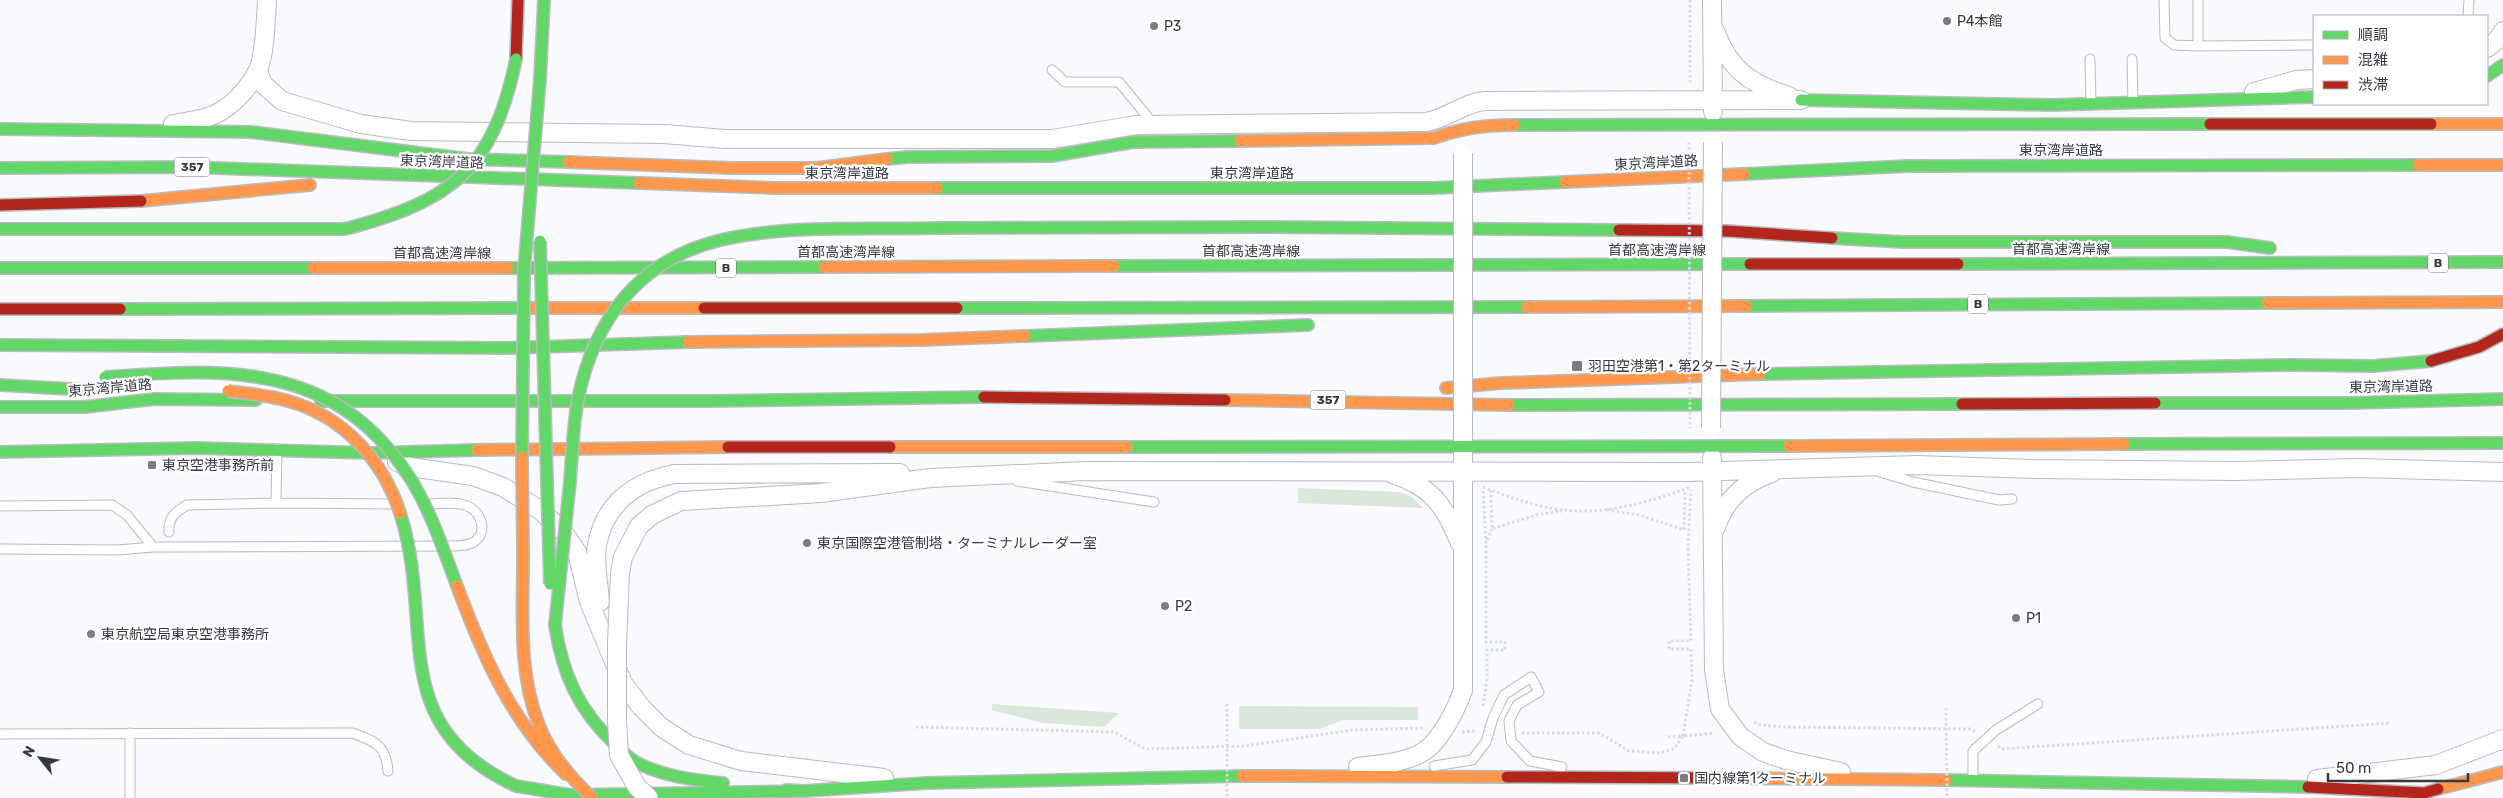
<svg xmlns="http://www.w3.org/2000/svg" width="2503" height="798" viewBox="0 0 2503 798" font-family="Rubik,'Noto Sans JP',sans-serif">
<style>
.green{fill:#dae8da}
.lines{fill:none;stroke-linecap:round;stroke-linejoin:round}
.lane-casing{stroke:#b8bbc0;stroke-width:11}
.street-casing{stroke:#b8bbc0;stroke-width:20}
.fast-casing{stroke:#b8bbc0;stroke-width:14}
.slow-casing{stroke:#b8bbc0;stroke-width:14}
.jam-casing{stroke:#b8bbc0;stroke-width:14}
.path{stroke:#d9dbdc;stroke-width:3;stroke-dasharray:2.5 2.5;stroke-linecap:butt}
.lane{stroke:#fefeff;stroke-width:9}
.street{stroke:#fefeff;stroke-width:18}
.fast{stroke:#63d668;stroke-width:11}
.slow{stroke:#ff974d;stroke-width:11}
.jam{stroke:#b3261e;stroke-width:11}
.street-bridge-casing{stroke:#b8bbc0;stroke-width:20;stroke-linecap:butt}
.fast-bridge-casing{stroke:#b8bbc0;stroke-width:14;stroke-linecap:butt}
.slow-bridge-casing{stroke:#b8bbc0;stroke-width:14;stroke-linecap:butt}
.path-bridge{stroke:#d9dbdc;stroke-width:3;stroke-dasharray:2.5 2.5;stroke-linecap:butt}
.street-bridge{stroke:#fefeff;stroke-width:18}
.fast-bridge{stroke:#63d668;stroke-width:11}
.slow-bridge{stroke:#ff974d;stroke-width:11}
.poi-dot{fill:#797d83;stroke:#fff;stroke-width:2}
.labels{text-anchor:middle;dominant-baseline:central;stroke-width:4.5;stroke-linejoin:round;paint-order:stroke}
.shield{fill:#fff;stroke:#72747b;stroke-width:1}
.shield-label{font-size:12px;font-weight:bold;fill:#353942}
.poi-label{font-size:14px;fill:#353942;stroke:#fff;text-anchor:start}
.street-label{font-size:14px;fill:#353942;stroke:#fff}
</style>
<rect width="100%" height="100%" fill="#f8fafd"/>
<!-- green -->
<path class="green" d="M1298,488L1400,492L1412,497L1423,508L1298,503Z
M992,704L1119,713L1104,727L1043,723L992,710Z
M1239,706L1418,707V720H1343L1320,729H1239Z"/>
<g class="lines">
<defs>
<path id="lane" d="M2164,0L2165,38L2174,45L2198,46V0
M2468,16L2469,0
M2198,46L2314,45
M2090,59L2091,103
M2132,59L2133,102
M1052,70L1065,82H1119L1155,126
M277,449L276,503L394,504
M1880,472L1913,482L1999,500L2012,499
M1017,481L1154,502
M0,506L112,505L127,515L153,547
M169,532C168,518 175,512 187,505L276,503
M0,549L118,550L153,547L452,546C459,546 466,546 472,543C489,534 482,512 467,506C455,501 439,504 427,504
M130,733V798
M0,734L352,733C375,741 386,745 388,771
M1434,766L1472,760L1486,742L1493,718L1504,695L1531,677L1539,692L1517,705L1509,721L1511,741L1530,761L1562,767
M1973,778V751L1996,730L2038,704"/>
<path id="street" d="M1712,0L1713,112
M1715,31C1730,70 1750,84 1789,96
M2487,48L2497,40L2503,31
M258,71L263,84L282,101L361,124L411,131L664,134L725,139H1052L1136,125L1426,122C1447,119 1463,103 1484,101L1801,100
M2254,92L2296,80L2314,79
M173,124C189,121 207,120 221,111C235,103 250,86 257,72C265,58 266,17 267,0
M1712,458L1714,670L1720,709L1740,736L1763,752L1786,760L1841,772
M397,462L410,467L473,476L503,487L540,510L563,531L577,552L589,602L623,683L641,707L661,727L689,745L741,761L884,778
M1393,474C1432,487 1445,506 1460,543
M1716,527C1725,500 1745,482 1772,473
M620,573L623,557L639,526L652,515L681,501L821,493L930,478L1086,471L1689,472L1917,465L2033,469L2235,471L2358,468L2503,472
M600,602C599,584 594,563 597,545C605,503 634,482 674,474L900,473
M1358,767C1379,764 1408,763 1426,750C1441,739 1457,708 1463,690V420
M2317,779L2436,765L2503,739"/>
<path id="fast" d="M2487,76L2503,65
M540,79L544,0
M1801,100L2052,105L2314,97
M1514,125L2210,124
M0,129L251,132L468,159L568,162
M887,159L907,157L1052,156L1133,142L1240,141
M0,168L189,167L639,183
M1744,174L1908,166L2418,165
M937,188H1433L1565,182
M936,228L1268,227L1619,230
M0,229H42
M1832,238L1903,242H2227L2270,248
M1958,264L2503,262
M1114,266L1750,264
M0,268H313
M508,268L824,267
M1746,306L2267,303
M957,308L1527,307
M120,309L526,308
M1025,336L1308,325
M0,345L506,348L688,342
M1760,374L2292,365L2373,366L2431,361
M0,385L88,390
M321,401H713L984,397
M2155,403H2349L2503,399
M1509,405L1962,404
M0,407H85L154,399L256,400
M2124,444L2503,443
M1127,447L1789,446
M0,452L197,448L372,453L477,450
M555,625C562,672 578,710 614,743C620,749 626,756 634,761C660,776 693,780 723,783
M1946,780L2308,787
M516,786L570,795L804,791
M786,790L804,791L927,783L1242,776"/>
<path id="slow" d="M2431,124H2503
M1240,141L1434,138C1462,128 1485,125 1514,125
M568,162L732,168H817L887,159
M2418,165H2503
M1565,182L1744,174
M639,183L775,188H937
M141,201L310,185
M824,267L1114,266
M313,268H508
M2267,303L2503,302
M1527,307L1746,306
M526,308H704
M688,342L921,340L1025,336
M1446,388L1501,383L1760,374
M1225,400L1509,405
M1789,446L2124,444
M890,447H1127
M477,450L728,447
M1242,776L1507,777
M1726,778L1946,780
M2438,789L2503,772"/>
<path id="jam" d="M516,59L518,0
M2210,124H2431
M0,205L141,201
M1619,230L1727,231L1832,238
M1750,264H1958
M704,308H957
M0,309H120
M2431,361L2479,347L2503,334
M984,397L1225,400
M1962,404L2155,403
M728,447H890
M1507,777L1726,778
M2308,787L2424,793L2438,789"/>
</defs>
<!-- lane casing -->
<use href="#lane" class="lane-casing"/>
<!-- street casing -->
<use href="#street" class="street-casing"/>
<!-- fast casing -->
<use href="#fast" class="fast-casing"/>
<!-- slow casing -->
<use href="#slow" class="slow-casing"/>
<!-- jam casing -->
<use href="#jam" class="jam-casing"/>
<!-- path -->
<path class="path" d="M1690,0V84
M1607,510L1639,515L1684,530L1685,490
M1487,540L1492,529
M1483,706L1487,679V650H1505V642H1486V543L1483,488
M1754,722L1760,725L1784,727L1971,729L1976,732
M916,727L1114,732L1145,749L1245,746L1353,730L1423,728
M1462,732L1475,731
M1522,733H1599L1629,751L1659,753L1674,749L1683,736L1715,733
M1668,737L1683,736L1692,680L1691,649H1669V641H1691L1688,547L1691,490
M1998,746L2002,749L2391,723"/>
<!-- lane -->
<use href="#lane" class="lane"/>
<!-- street -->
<use href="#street" class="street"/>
<!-- fast -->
<use href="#fast" class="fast"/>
<!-- slow -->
<use href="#slow" class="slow"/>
<!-- jam -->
<use href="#jam" class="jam"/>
<defs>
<path id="street-bridge" d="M1463,420V153
M1711,428L1713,142
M620,573L617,643V721L619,755L637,787L649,798"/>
<path id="fast-bridge" d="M42,229H345C452,201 493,170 516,59
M540,241L550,584
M105,377C225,368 334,362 408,475C430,508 443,549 457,586
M522,457L524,271L540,79
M400,513C436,623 383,725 516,786
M555,625C560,577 565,530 570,482C572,455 573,426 578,399C594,319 640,259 721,240C790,224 865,230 936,228"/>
<path id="slow-bridge" d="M228,391C248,394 269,395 288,401C343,416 383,460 400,513
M522,457C522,491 523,525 523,559C523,614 518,673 539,725C550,754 570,777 592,798
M457,586C483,656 512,724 568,776"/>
</defs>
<!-- street-bridge casing -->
<use href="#street-bridge" class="street-bridge-casing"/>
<!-- fast-bridge casing -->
<use href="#fast-bridge" class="fast-bridge-casing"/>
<!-- slow-bridge casing -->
<use href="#slow-bridge" class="slow-bridge-casing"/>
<!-- path-bridge -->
<path class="path-bridge" d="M1689,142L1690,428
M1483,487C1509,497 1536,507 1564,510C1607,515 1652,501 1691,487
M1491,490L1492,529L1536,515L1562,511
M1227,704V798
M1946,708L1947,798"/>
<!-- street-bridge -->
<use href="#street-bridge" class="street-bridge"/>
<!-- fast-bridge -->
<use href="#fast-bridge" class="fast-bridge"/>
<!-- slow-bridge -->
<use href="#slow-bridge" class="slow-bridge"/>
</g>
<!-- markers -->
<g class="poi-dot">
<circle cx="1947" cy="21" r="5"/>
<circle cx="1154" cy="26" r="5"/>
<rect x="1571" y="360" width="12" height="12" rx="2.5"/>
<rect x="147" y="460" width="10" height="10" rx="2.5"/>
<circle cx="807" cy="543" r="5"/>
<circle cx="1165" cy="606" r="5"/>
<circle cx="2016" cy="618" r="5"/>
<circle cx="91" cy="634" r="5"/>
<rect x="1679" y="773" width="10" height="10" rx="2.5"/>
</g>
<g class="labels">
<!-- shield labels -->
<g class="shield">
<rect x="174.5" y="157.5" width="35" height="19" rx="4"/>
<rect x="2428" y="253.5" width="20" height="19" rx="4"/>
<rect x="716" y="258.5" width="20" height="19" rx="4"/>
<rect x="1968" y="294.5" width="20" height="19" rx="4"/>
<rect x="1310.5" y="390.5" width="35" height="19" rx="4"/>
</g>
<g class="shield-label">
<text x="192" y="167">357</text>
<text x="2438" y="263">B</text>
<text x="726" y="268">B</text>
<text x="1978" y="304">B</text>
<text x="1328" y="400">357</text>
</g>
<!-- poi labels -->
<g class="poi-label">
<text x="1957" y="21">P4本館</text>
<text x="1164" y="26">P3</text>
<text x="1588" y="366">羽田空港第1・第2ターミナル</text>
<text x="162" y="465">東京空港事務所前</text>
<text x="817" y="543">東京国際空港管制塔・ターミナルレーダー室</text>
<text x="1175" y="606">P2</text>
<text x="2026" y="618">P1</text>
<text x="101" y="634">東京航空局東京空港事務所</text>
<text x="1694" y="778">国内線第1ターミナル</text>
</g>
<!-- street labels -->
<g class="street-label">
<text x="2061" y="150">東京湾岸道路</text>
<text transform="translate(442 162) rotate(2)">東京湾岸道路</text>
<text transform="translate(1656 163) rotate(-3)">東京湾岸道路</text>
<text x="847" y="173">東京湾岸道路</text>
<text x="1252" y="173">東京湾岸道路</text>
<text x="2061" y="249">首都高速湾岸線</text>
<text x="1657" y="250">首都高速湾岸線</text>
<text x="1251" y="251">首都高速湾岸線</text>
<text x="846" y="252">首都高速湾岸線</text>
<text x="442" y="253">首都高速湾岸線</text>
<text transform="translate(2391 387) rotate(-1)">東京湾岸道路</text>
<text transform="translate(110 388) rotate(-5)">東京湾岸道路</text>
</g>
</g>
<!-- legend -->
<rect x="2313" y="15" width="175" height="90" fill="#ffffff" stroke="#aeb0b3"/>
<rect x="2323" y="31" width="25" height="8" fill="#63d668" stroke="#aeb0b3"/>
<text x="2358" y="40" font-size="15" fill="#353942">順調</text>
<rect x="2323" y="56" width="25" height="8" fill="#ff974d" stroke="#aeb0b3"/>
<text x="2358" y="65" font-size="15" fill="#353942">混雑</text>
<rect x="2323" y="81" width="25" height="8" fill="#b3261e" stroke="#aeb0b3"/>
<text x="2358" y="90" font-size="15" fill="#353942">渋滞</text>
<!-- north arrow -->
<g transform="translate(40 758) rotate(300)" stroke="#ffffff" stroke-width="4" paint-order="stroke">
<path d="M0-4L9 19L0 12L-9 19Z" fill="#353942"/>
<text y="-8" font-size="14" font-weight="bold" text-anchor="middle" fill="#353942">N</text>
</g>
<!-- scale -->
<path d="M2328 773v8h140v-8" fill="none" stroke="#353942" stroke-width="2.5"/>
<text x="2336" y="773" font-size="15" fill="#353942" stroke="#ffffff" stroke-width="4" paint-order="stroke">50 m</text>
</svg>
